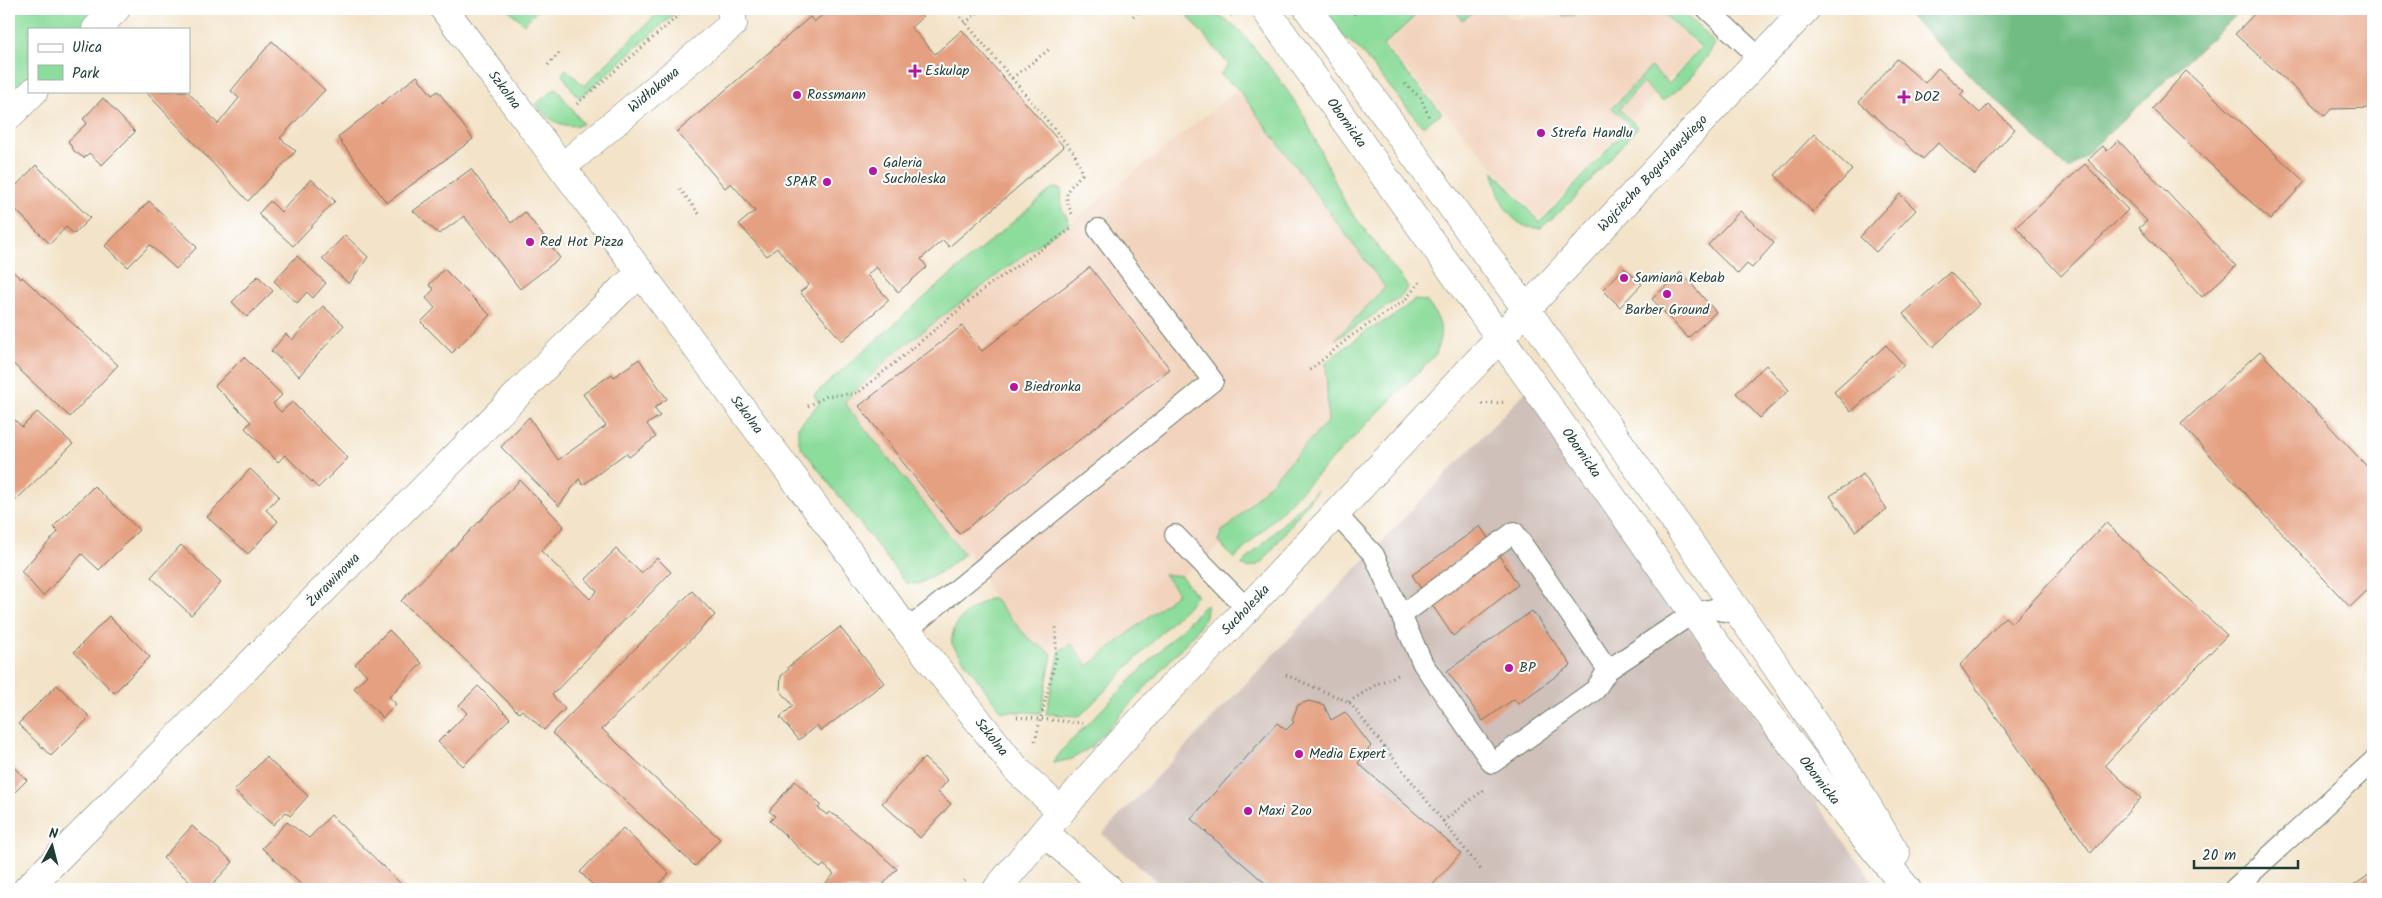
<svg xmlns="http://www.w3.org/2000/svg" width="2382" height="898" viewBox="0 0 2382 898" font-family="Kalam,sans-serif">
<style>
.built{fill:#f2d4be}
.industrial{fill:#cfc0ba}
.green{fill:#8cdc9b;stroke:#568c68}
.forest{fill:#71bc83;stroke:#487c5c}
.building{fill:#e5a081}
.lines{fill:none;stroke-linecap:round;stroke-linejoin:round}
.service-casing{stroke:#697768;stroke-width:22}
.minor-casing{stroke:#697768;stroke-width:29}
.tertiary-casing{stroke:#697768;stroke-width:29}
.secondary-casing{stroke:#697768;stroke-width:29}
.path{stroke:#697768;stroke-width:3;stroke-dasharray:1 4;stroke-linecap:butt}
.service{stroke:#fff;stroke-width:20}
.minor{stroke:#fff;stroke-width:28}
.tertiary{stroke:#fff;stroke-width:28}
.secondary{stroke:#fff;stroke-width:28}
.poi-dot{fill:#b5179e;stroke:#fff;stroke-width:2}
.labels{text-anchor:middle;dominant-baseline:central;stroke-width:4;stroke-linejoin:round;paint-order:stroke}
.poi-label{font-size:14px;fill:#1f3d34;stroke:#fff;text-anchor:start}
.street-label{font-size:14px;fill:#1f3d34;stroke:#fff}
</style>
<rect width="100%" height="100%" fill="#fff"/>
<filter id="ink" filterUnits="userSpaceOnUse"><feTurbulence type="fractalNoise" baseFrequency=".02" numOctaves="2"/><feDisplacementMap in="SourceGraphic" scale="10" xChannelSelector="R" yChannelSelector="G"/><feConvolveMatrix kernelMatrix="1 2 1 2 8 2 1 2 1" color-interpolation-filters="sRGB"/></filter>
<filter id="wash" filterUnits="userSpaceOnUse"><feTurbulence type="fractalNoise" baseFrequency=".0096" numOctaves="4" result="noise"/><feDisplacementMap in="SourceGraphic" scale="20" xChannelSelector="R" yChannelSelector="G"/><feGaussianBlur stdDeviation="1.12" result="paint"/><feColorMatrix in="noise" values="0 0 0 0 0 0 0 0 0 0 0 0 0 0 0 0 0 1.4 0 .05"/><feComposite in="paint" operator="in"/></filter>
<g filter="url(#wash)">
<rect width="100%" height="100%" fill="#f3e3c8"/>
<!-- built -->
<path class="built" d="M1426,9H1501L1509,19L1574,15L1575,9H1657L1698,48L1540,219L1386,46Z
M1238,89L1385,287L1326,350L1328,421L1231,525L1222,531L1218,541L1222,545L1181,576L1165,574L1179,593L1088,667L1060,650L1052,654L1028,638L994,599L968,550L964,554L844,402L894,353L1061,231Z"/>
<!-- industrial -->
<path class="industrial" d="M1525,392L1878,889H1166L1102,834Z"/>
<!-- green -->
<path class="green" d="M9,9H103L83,29H29V82L9,102Z
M508,9H539L524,24Z
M662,9H680L581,97L576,95L562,74L566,69L584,86Z
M1182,9H1210L1239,30L1274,72L1302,112L1346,205L1408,287L1401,297L1335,340L1385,287L1238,89L1220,74L1229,65Z
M1319,9H1423L1383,46L1442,113L1422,126L1358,48L1340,34Z
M1455,9H1479L1462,20Z
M1556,9H1575V15L1563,16Z
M1658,9H1678L1700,27L1715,44C1702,66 1684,88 1662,101L1643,83L1619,109L1638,127L1573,200L1541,228C1536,228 1529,228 1525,226C1506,218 1495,190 1494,171L1540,223L1630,125L1612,108L1651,67L1669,84L1701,47Z
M1732,9H1760C1751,17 1742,16 1732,9Z
M556,88L583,124C563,130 547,119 536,104Z
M1053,188L1061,189L1062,209L1070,223L1040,243L894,353L844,402L964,554L939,573L918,584L906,583L801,447L798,439V427L819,404L814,395L935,288Z
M1414,300L1426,301C1443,323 1443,328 1436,354L1234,559L1218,541L1222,531L1231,525L1328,421L1326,362L1367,331L1394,316Z
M1317,490L1262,563L1249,568L1241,565Z
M1164,574L1181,576L1197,596L1080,716L1046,714L1060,650L1072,644L1088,666L1178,593Z
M988,599H994L1028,638L1052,654L1041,713L1001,711L952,644C950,621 970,610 988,599Z
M1207,603L1204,620L1193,635L1091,747L1072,759L1053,763L1063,749Z"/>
<!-- forest -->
<path class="forest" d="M1902,9H2243L2069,170Z"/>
<g id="blocks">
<!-- building -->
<path class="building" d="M829,9H915L923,17L911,27L935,54L962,30L1064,147L949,247L943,240L921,259L927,267L898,292L876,267L867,275L889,300L842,341L800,292L809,285L777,248L767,256L739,224L755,211L731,183L725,188L677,132L810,17L814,22Z
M2259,9H2373V108L2331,109L2325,116L2235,34Z
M272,41L325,90L280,138L296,151L248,201L145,91H187L218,124L239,98L231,91Z
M1897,59L1925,83L1938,68L1964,91L1960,95L1980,113L1988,105L2015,129L1975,175L1938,143L1923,159L1859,102Z
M2186,71L2305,182L2270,220L2152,109Z
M417,76L432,95L438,91L473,139L387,203L338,138L339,136Z
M103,98L135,132L102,165L89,153L84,158L74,151L68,141L87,123L83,119Z
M1814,134L1852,170L1813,212L1775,175Z
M2118,140L2236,266L2202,297L2139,228L2147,221L2088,160L2103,146L2107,151Z
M2085,164L2128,210L2061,276L2016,227Z
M36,165L90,218L74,234L66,227L50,244L9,203V193Z
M471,169L511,223L525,212L560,258L520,289L464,216L439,234L413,211Z
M311,179L335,201L293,246L258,214L270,201L281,212Z
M1900,194L1916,210L1876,252L1860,237Z
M149,201L197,247L176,269L150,245L128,267L105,246Z
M1740,211L1774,243L1752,268L1747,264L1738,274L1708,245Z
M345,235L368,257L349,284L322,259Z
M297,256L326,283L313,298L307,292L297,303L274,281Z
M1090,267L1170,369L959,534L859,406L962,326L982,351Z
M9,268L21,279L22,277L118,365L70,417L9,360Z
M1624,268L1642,284L1620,307L1603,290Z
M444,269L490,315L452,353L421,322L435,308L426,298L434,289L429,285Z
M1681,272L1716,312L1688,338L1652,299Z
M1950,272L1980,304L1933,347L1903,314Z
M258,276L273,291L247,317L232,302Z
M323,306L344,325L299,376L271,351L286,334L292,340Z
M1886,345L1904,365L1851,412L1834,392Z
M2260,351L2373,473V585L2350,607L2181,424Z
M244,357L282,395L273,404L281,412L292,402L348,458L318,488L285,455L278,462L245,428L251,422L215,386Z
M639,359L667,399L654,408L660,416L647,424L656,437L629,457L626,453L583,485L579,479L559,506L501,447L529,417L558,460L606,426L583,394L612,374L614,377Z
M1766,365L1789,390L1760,418L1736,393Z
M37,412L73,444L9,507V426L15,420L22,427Z
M250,469L279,496L266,510L278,521L248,554L207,517Z
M1863,474L1887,509L1855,531L1830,496Z
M520,480L564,526L541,551L590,599L597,591L586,579L616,549L641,573L657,558L671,572L552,695L565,709L544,730L522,710L519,713L451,646L401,601Z
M94,486L139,530L99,570L82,554L43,596L21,571L58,532L53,527Z
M2106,523L2227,635L2105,765L2141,798L2091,853L1960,665L2005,617L2012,623Z
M1480,526L1518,585L1453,636L1412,575Z
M181,545L221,583L191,615L151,577Z
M692,591L715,615L602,729L720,839L695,866L552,733Z
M1532,611L1571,665L1518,704L1514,699L1483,721L1447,671Z
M109,616L150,657L114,693L74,652Z
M840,627L884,683L821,731L817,725L799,740L780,717L793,706L780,690L781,676L789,669L788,667Z
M389,630L422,663L389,697L396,704L383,718L354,688L367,675L355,664Z
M57,685L90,717L51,756L18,724Z
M478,686L510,718L463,766L438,742L467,713L459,705Z
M1309,701L1324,705L1331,720L1345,712L1371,746L1358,763L1461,853L1429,889H1272L1191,819L1277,723L1286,730L1294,722L1292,720L1298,705Z
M266,757L308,796L290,816L286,812L273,825L234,791Z
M924,758L948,780L938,792L951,804L920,838L882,803Z
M9,763L27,780L9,798Z
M795,781L821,805L818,808L827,815L829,812L838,817L897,869L879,889H820L834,874L824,865L820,868L770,821L775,816L769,811Z
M331,815L406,889H306L262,848L287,822L309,838Z
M192,826L233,862L208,889H198L163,858Z
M623,828L669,873L656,887L653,884L647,889H597L580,872Z
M2373,872V889H2349Z"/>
</g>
</g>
<g filter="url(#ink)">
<use href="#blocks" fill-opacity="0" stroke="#697768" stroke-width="1"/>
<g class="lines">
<defs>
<path id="service" d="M1707,9L1760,58
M1336,514L1374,555L1423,664L1492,763L1595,690L1608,670L1693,613L1713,609L1739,614
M1175,535L1247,609
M1402,615L1514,532L1608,670
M907,630L1213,381L1098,229
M2234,889L2373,761"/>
<g id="minor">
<path id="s1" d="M444,9L907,630L1017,770L1061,811"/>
<path d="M96,29L116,9"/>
<path d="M9,116L34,91"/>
<path id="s2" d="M562,167L733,24L731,9"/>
<path d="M1044,832L1109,889"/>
<path id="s3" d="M27,889L621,290L642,273"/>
</g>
<g id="tertiary">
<path id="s4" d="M997,889L1092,774L1160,699L1247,609L1806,9"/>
</g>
<g id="secondary">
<path id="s5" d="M1265,9L1540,394L1693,613L1823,786L1907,889"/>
<path d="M1308,9L1526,309L1767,653L1849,775L1896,854"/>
</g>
</defs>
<!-- service casing -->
<use href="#service" class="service-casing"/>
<!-- minor casing -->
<use href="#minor" class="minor-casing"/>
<!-- tertiary casing -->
<use href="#tertiary" class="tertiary-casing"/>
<!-- secondary casing -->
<use href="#secondary" class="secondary-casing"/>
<!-- path -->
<path class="path" d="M954,9L1075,154L1082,174C1066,191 1062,194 1073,216
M1223,9L1233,16
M1352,9L1356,17
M1133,16L1143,9
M965,23L982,9
M548,65L561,51
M1012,78L1051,48
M1405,84L1421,98L1429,117
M577,104L686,9
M680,189L700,215
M1310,370L1351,336L1404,301L1420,282
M1482,404L1506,402
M808,406L827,396L858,393L989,285L1071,229
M1286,675L1349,702L1482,871
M1349,702L1377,684L1398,675
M1017,717L1083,723
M1035,741L1056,658V624
M1443,821L1485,789
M1041,887L1057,886
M958,889L965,880"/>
<!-- service -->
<use href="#service" class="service"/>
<!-- minor -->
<use href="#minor" class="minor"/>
<!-- tertiary -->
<use href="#tertiary" class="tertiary"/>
<!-- secondary -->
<use href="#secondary" class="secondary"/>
</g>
</g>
<!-- markers -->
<g class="poi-dot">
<path d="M912.5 63.5h5v5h5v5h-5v5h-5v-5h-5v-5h5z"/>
<circle cx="797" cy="95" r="5"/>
<path d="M1901.5 89.5h5v5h5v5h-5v5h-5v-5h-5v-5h5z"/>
<circle cx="1541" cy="133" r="5"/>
<circle cx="873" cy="171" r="5"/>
<circle cx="827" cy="182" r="5"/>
<circle cx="530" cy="242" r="5"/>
<circle cx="1624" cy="278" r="5"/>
<circle cx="1667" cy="294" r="5"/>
<circle cx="1014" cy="387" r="5"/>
<circle cx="1509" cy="668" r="5"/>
<circle cx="1299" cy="754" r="5"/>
<circle cx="1248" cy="811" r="5"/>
</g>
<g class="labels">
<!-- poi labels -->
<g class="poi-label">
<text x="925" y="71">Eskulap</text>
<text x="807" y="95">Rossmann</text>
<text x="1914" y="97">DOZ</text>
<text x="1551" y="133">Strefa Handlu</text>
<text x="883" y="163">Galeria<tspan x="883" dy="16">Sucholeska</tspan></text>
<text x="817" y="182" text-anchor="end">SPAR</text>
<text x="540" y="242">Red Hot Pizza</text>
<text x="1634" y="278">Samiana Kebab</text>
<text x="1667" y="310" text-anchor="middle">Barber Ground</text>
<text x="1024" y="387">Biedronka</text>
<text x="1519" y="668">BP</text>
<text x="1309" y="754">Media Expert</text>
<text x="1258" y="811">Maxi Zoo</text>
</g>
<!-- street labels -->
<g class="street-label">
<text stroke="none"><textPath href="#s1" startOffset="101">Szkolna</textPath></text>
<text stroke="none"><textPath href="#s2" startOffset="120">Widłakowa</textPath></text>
<text stroke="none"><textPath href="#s5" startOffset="140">Obornicka</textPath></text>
<text stroke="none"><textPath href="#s4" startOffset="971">Wojciecha Bogusławskiego</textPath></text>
<text stroke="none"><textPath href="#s1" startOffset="506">Szkolna</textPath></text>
<text stroke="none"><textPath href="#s5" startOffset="545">Obornicka</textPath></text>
<text stroke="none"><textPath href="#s3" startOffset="435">Żurawinowa</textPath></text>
<text stroke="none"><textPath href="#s4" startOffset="374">Sucholeska</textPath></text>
<text stroke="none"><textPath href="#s1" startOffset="911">Szkolna</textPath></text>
<text stroke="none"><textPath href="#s5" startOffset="950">Obornicka</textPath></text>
</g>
</g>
<!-- margin -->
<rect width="2382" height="898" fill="none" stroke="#fff" stroke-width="30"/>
<!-- legend -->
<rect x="28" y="28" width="162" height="65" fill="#ffffff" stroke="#a5b1ae"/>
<rect x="38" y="44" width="25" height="8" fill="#ffffff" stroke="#a5b1ae"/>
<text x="72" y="52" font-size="15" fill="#1f3d34">Ulica</text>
<rect x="38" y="65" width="25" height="15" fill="#8cdc9b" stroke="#a5b1ae"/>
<text x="72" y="78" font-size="15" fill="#1f3d34">Park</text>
<!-- north arrow -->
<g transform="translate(52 846) rotate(7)" stroke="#ffffff" stroke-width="4" paint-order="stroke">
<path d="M0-4L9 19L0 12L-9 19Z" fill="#1f3d34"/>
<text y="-8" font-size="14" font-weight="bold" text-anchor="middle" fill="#1f3d34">N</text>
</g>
<!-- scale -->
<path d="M2194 860v8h104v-8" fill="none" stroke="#1f3d34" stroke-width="2.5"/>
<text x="2202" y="860" font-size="15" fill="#1f3d34" stroke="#ffffff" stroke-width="4" paint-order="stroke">20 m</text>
</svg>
